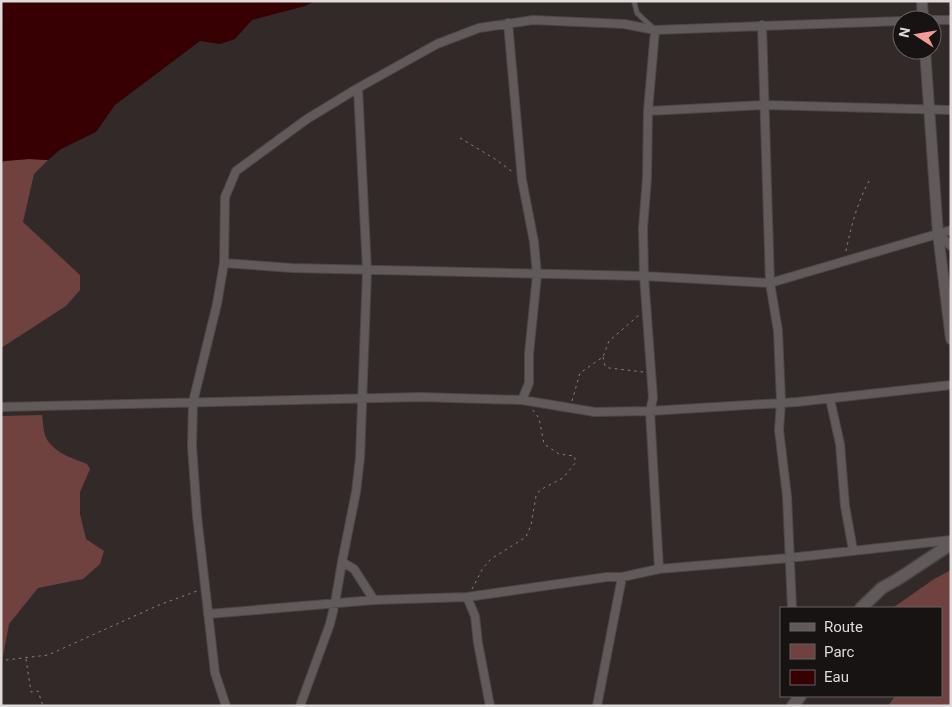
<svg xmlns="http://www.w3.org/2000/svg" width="952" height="707" viewBox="0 0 952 707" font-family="Roboto,sans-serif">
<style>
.green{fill:#6f413f}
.water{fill:#370003}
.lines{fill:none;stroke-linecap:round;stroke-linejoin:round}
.service-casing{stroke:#4c4746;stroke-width:6}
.minor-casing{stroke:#4c4746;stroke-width:10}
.tertiary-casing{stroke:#4c4746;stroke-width:12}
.secondary-casing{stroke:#4c4746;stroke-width:14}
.path{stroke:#86807f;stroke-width:1;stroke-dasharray:2.5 4;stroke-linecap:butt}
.service{stroke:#625a5a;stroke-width:4}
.minor{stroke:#625a5a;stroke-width:8}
.tertiary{stroke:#625a5a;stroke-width:10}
.secondary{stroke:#625a5a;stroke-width:11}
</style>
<rect width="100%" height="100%" fill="#312a29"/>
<!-- green -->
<path class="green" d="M29,159L48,160L34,174L23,222L80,275V290L66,306L1,348V164L3,161Z
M42,415C43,421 43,429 45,435C51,452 72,458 87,464L90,469L80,492V514L86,539L104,551L100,564L83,579L38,588L9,624L1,667V416Z
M951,570V706H888L895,696H941V608H895L894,607L934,579Z"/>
<!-- water -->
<path class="water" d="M1,1H316L305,6L252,20L235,39L220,44L200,41L115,105L96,132L61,149L48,160L29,159L4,161L1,164Z"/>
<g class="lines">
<defs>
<path id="service" d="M634,1L637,13L652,27"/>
<path id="minor" d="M932,20H951
M508,23L522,180L534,242L537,275L529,354V383L522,400
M762,25L770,283L778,331L781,402L779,430L787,496L792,608
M655,30L648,111L647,178L643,228L644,276L653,398L650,411L659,569
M648,111L765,105L951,110
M938,234L951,246
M224,263L292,268L644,276L770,283L951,230
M830,399L840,444L845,506L853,550
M1,407L420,397L522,400L595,412L650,411L797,402L951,385
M342,562L354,569L374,600
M467,597L475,616L478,643L490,706
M208,614L374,600L467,597L607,577H622L659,569L789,558L951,540
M226,706L215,673L197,516L192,446L193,402L217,304L224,263L225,197L236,171L307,119L358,88L437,44L479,28L533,20L624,24L655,30L902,21
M300,706L330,624L335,603L342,562L356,492L360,458L367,271L358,88
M597,706L622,577"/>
<path id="tertiary" d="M922,1L923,20
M925,50L938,234L951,339"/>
<path id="secondary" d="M861,608L882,588L898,579L951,544
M793,706L800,696"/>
</defs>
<!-- service casing -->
<use href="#service" class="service-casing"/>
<!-- minor casing -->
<use href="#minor" class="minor-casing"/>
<!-- tertiary casing -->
<use href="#tertiary" class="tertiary-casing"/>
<!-- secondary casing -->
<use href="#secondary" class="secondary-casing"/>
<!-- path -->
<path class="path" d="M460,138L495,159L514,173
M846,251C851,227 857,203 869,181
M603,357L605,366L609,368L643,372
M572,401L580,373L603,357L609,341L639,315
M472,589L483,568L491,559L526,537L531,525L536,496L540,490L563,478L576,462L574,456L559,454L544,444L539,418L532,409
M26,659L31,692L38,691L43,706
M6,660L48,655L159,605L197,591"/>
<!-- service -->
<use href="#service" class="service"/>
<!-- minor -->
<use href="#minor" class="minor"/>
<!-- tertiary -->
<use href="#tertiary" class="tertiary"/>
<!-- secondary -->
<use href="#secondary" class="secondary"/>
</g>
<!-- border -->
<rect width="952" height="707" fill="none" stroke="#dfdbda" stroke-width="5"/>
<!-- legend -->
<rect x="780" y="607" width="162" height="90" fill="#171313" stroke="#676363"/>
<rect x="790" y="623" width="25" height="8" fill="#625a5a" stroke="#676363"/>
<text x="824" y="632" font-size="15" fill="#dfdbda">Route</text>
<rect x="790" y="644" width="25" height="15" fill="#6f413f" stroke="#676363"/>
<text x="824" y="657" font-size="15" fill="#dfdbda">Parc</text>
<rect x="790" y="670" width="25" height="15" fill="#370003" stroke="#676363"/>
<text x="824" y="682" font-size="15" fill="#dfdbda">Eau</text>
<!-- north arrow -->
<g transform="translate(917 35) rotate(282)"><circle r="24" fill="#171313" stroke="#676363"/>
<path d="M0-4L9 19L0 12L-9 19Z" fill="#f59b96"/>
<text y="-8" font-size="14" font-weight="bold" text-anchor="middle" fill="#dfdbda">N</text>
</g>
</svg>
